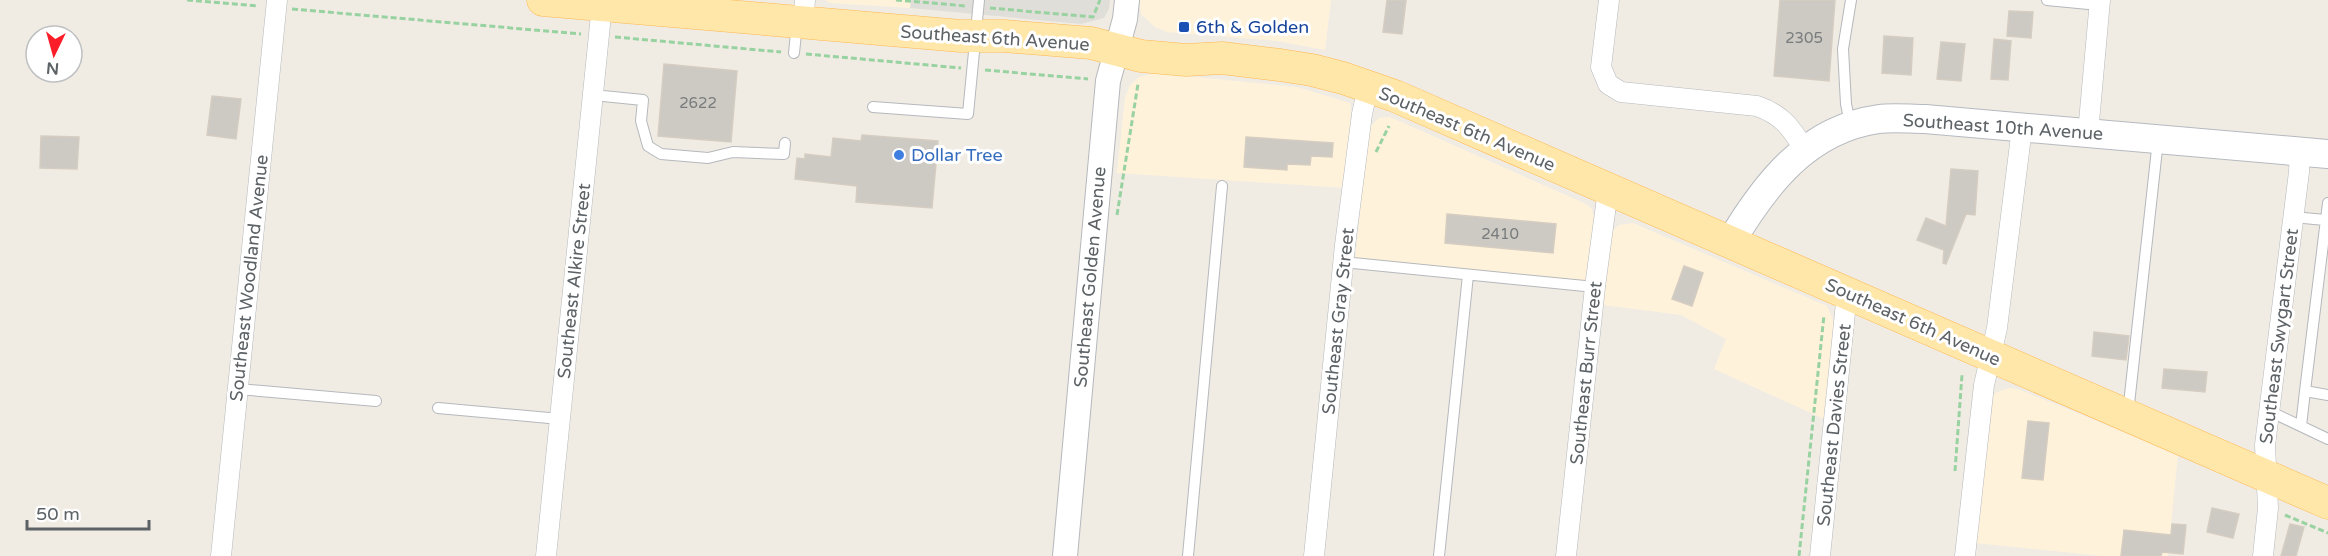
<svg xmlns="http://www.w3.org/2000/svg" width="2328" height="556" viewBox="0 0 2328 556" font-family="'Varela Round',sans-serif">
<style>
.commercial{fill:#fff2da}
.industrial{fill:#e0ded8}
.building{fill:#cdc9c3;stroke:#d5cdc1;stroke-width:1.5}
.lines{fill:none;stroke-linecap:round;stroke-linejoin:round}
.service-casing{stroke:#b5b8bc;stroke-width:12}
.minor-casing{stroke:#b5b8bc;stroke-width:21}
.tertiary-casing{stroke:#b5b8bc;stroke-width:26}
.secondary-casing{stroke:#b5babf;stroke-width:30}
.primary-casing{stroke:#ffb74e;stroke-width:33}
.path{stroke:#98d2a1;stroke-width:3;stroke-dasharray:6 3;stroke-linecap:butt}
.service{stroke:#fff;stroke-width:10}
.minor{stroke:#fff;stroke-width:20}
.tertiary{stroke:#fff;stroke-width:24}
.secondary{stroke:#fff;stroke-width:28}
.primary{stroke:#ffe7aa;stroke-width:32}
.transit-dot{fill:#1a4fb4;stroke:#fff;stroke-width:2}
.shop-dot{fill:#3f7fe0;stroke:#fff;stroke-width:2}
.labels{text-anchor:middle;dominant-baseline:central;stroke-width:6;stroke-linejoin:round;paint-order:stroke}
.number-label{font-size:15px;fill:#787c7d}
.transit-label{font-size:18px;fill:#164399;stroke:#fff;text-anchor:start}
.street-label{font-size:18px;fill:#5c6266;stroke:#fff}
.shop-label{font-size:18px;fill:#366cbe;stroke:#fff;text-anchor:start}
</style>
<rect width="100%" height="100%" fill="#f0ece4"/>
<!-- commercial -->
<path class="commercial" d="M825,0H911L910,8L830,3Z
M1139,0H1331L1325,50L1277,41L1167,32L1155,27L1141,14Z
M1154,73L1297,87L1350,103L1351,113L1345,188L1117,173L1125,98L1130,85L1139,77Z
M1390,117L1584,203L1592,209L1594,218L1587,283L1355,261L1368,135L1371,126L1379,118Z
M1633,223L1827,306L1834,322L1824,419L1714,369L1726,339L1681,315L1603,305L1611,232L1619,225Z
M2009,388L2018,389L2178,454L2168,556H2102L1975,543L1991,401L1995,393Z"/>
<!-- industrial -->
<path class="industrial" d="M911,0H1110L1109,9L1104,18L1081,24L910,8Z"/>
<!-- building -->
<path class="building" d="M1387,0H1406L1402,34L1383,32Z
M1780,0H1835L1829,81L1774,76Z
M2009,11L2033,12L2031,38L2007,36Z
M1884,36L1913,38L1911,75L1882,73Z
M1994,39L2011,41L2008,80L1991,79Z
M1941,42L1965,44L1961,81L1937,79Z
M664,64L737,71L731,142L658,136Z
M212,96L241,99L236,139L207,135Z
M862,135L938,141L932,208L856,202L857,186L795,179L797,158L805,159V154L831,157L833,138L861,141Z
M41,136L79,137L77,169L40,168Z
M1246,137L1333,143L1332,157L1311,156L1310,165L1287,164V170L1244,167Z
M1951,169L1978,171L1975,215L1966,214L1946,264L1943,263L1944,250L1917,240L1926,218L1946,226Z
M1447,214L1556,224L1553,253L1445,243Z
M1684,266L1703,273L1692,306L1672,299Z
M2094,332L2129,336L2126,360L2092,356Z
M2164,369L2207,372L2205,392L2162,388Z
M2028,421L2049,423L2043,480L2022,478Z
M2212,508L2239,514L2233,538L2207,532Z
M2172,524L2186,525L2183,554L2162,552L2161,556H2121L2124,530L2171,535Z
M2290,524L2304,527L2296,556H2281Z"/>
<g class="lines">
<defs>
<path id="service" d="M2047,0L2099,5
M794,53L797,23
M593,95L643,100L641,121L648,146L661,154L708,158L733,152L784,154L785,143
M873,107L968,114L979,0
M1850,123L1846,104L1843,49L1851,0
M2328,203L2305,391L2328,395
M2293,217L2325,220
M1343,262L1595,287
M238,389L376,401
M438,408L560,419
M2269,411L2328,439
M2128,413L2158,140
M2301,426L2305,391
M1188,556L1222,186
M1439,556L1468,275"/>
<path id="minor" d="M1609,0L1601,67L1608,84L1621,92L1757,106C1783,115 1791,128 1805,150
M803,23L805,0
M2088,133L2100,0
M221,556L277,0
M546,556L602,5
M1314,556L1345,245L1362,114L1368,87
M1566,556L1595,287L1608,190
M1820,556L1847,293
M1965,556L1984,385L1997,328L2022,128
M2263,556L2268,508L2265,445L2299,172L2300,151"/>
<path id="tertiary" d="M1065,556L1108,81L1125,19L1127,0"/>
<path id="secondary" d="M1730,243C1765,184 1807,129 1879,119C1894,117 1910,119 1925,119L2328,154"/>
<path id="primary" d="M543,0L961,36H1004L1091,43L1141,56L1186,60L1222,58L1280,65L1312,70L1343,78L1395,96L2328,503"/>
</defs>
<!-- service casing -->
<use href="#service" class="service-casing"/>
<!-- minor casing -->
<use href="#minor" class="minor-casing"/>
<!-- tertiary casing -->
<use href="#tertiary" class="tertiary-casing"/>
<!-- secondary casing -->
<use href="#secondary" class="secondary-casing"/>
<!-- primary casing -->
<use href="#primary" class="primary-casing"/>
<!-- path -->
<path class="path" d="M187,0L258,6
M896,0L966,6
M990,8L1093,17L1100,0
M292,9L581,34
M615,37L781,52
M806,54L961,68
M985,70L1088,79
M1376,152L1389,126
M1117,215L1138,84
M1955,471L1962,375
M2285,515L2328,533
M1799,556L1824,315"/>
<!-- service -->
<use href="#service" class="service"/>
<!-- minor -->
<use href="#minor" class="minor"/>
<!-- tertiary -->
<use href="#tertiary" class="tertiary"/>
<!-- secondary -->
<use href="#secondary" class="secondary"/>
<!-- primary -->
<use href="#primary" class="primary"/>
</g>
<!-- markers -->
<rect class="transit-dot" x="1178" y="21" width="12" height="12" rx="3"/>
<circle class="shop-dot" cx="899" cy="155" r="6"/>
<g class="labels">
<!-- number labels -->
<g class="number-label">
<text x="1804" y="38">2305</text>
<text x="698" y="103">2622</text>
<text x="1500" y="234">2410</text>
</g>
<!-- transit labels -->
<g class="transit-label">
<text x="1196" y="27">6th &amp; Golden</text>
</g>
<!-- street labels -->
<g class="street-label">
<text transform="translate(995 38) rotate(4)">Southeast 6th Avenue</text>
<text transform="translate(2003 127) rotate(4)">Southeast 10th Avenue</text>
<text transform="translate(1467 129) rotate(23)">Southeast 6th Avenue</text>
<text transform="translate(1090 277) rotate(-85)">Southeast Golden Avenue</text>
<text transform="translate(249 278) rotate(-84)">Southeast Woodland Avenue</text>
<text transform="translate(574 281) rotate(-84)">Southeast Alkire Street</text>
<text transform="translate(1338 321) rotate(-84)">Southeast Gray Street</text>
<text transform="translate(1913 322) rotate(24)">Southeast 6th Avenue</text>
<text transform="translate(2279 336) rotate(-83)">Southeast Swygart Street</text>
<text transform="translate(1586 373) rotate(-84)">Southeast Burr Street</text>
<text transform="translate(1834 425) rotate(-84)">Southeast Davies Street</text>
</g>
<!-- shop labels -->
<g class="shop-label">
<text x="911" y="155">Dollar Tree</text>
</g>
</g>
<!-- north arrow -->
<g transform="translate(54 54) rotate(185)"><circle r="28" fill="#ffffff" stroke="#bec0c2" stroke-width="1.5"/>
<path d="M0-4.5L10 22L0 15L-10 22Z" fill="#fb1e29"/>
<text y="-9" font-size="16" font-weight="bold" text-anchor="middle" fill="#5c6266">N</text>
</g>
<!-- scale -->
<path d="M27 520v9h122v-9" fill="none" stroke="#5c6266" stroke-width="3"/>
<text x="36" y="520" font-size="18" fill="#5c6266" stroke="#ffffff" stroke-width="4.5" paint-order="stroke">50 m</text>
</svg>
